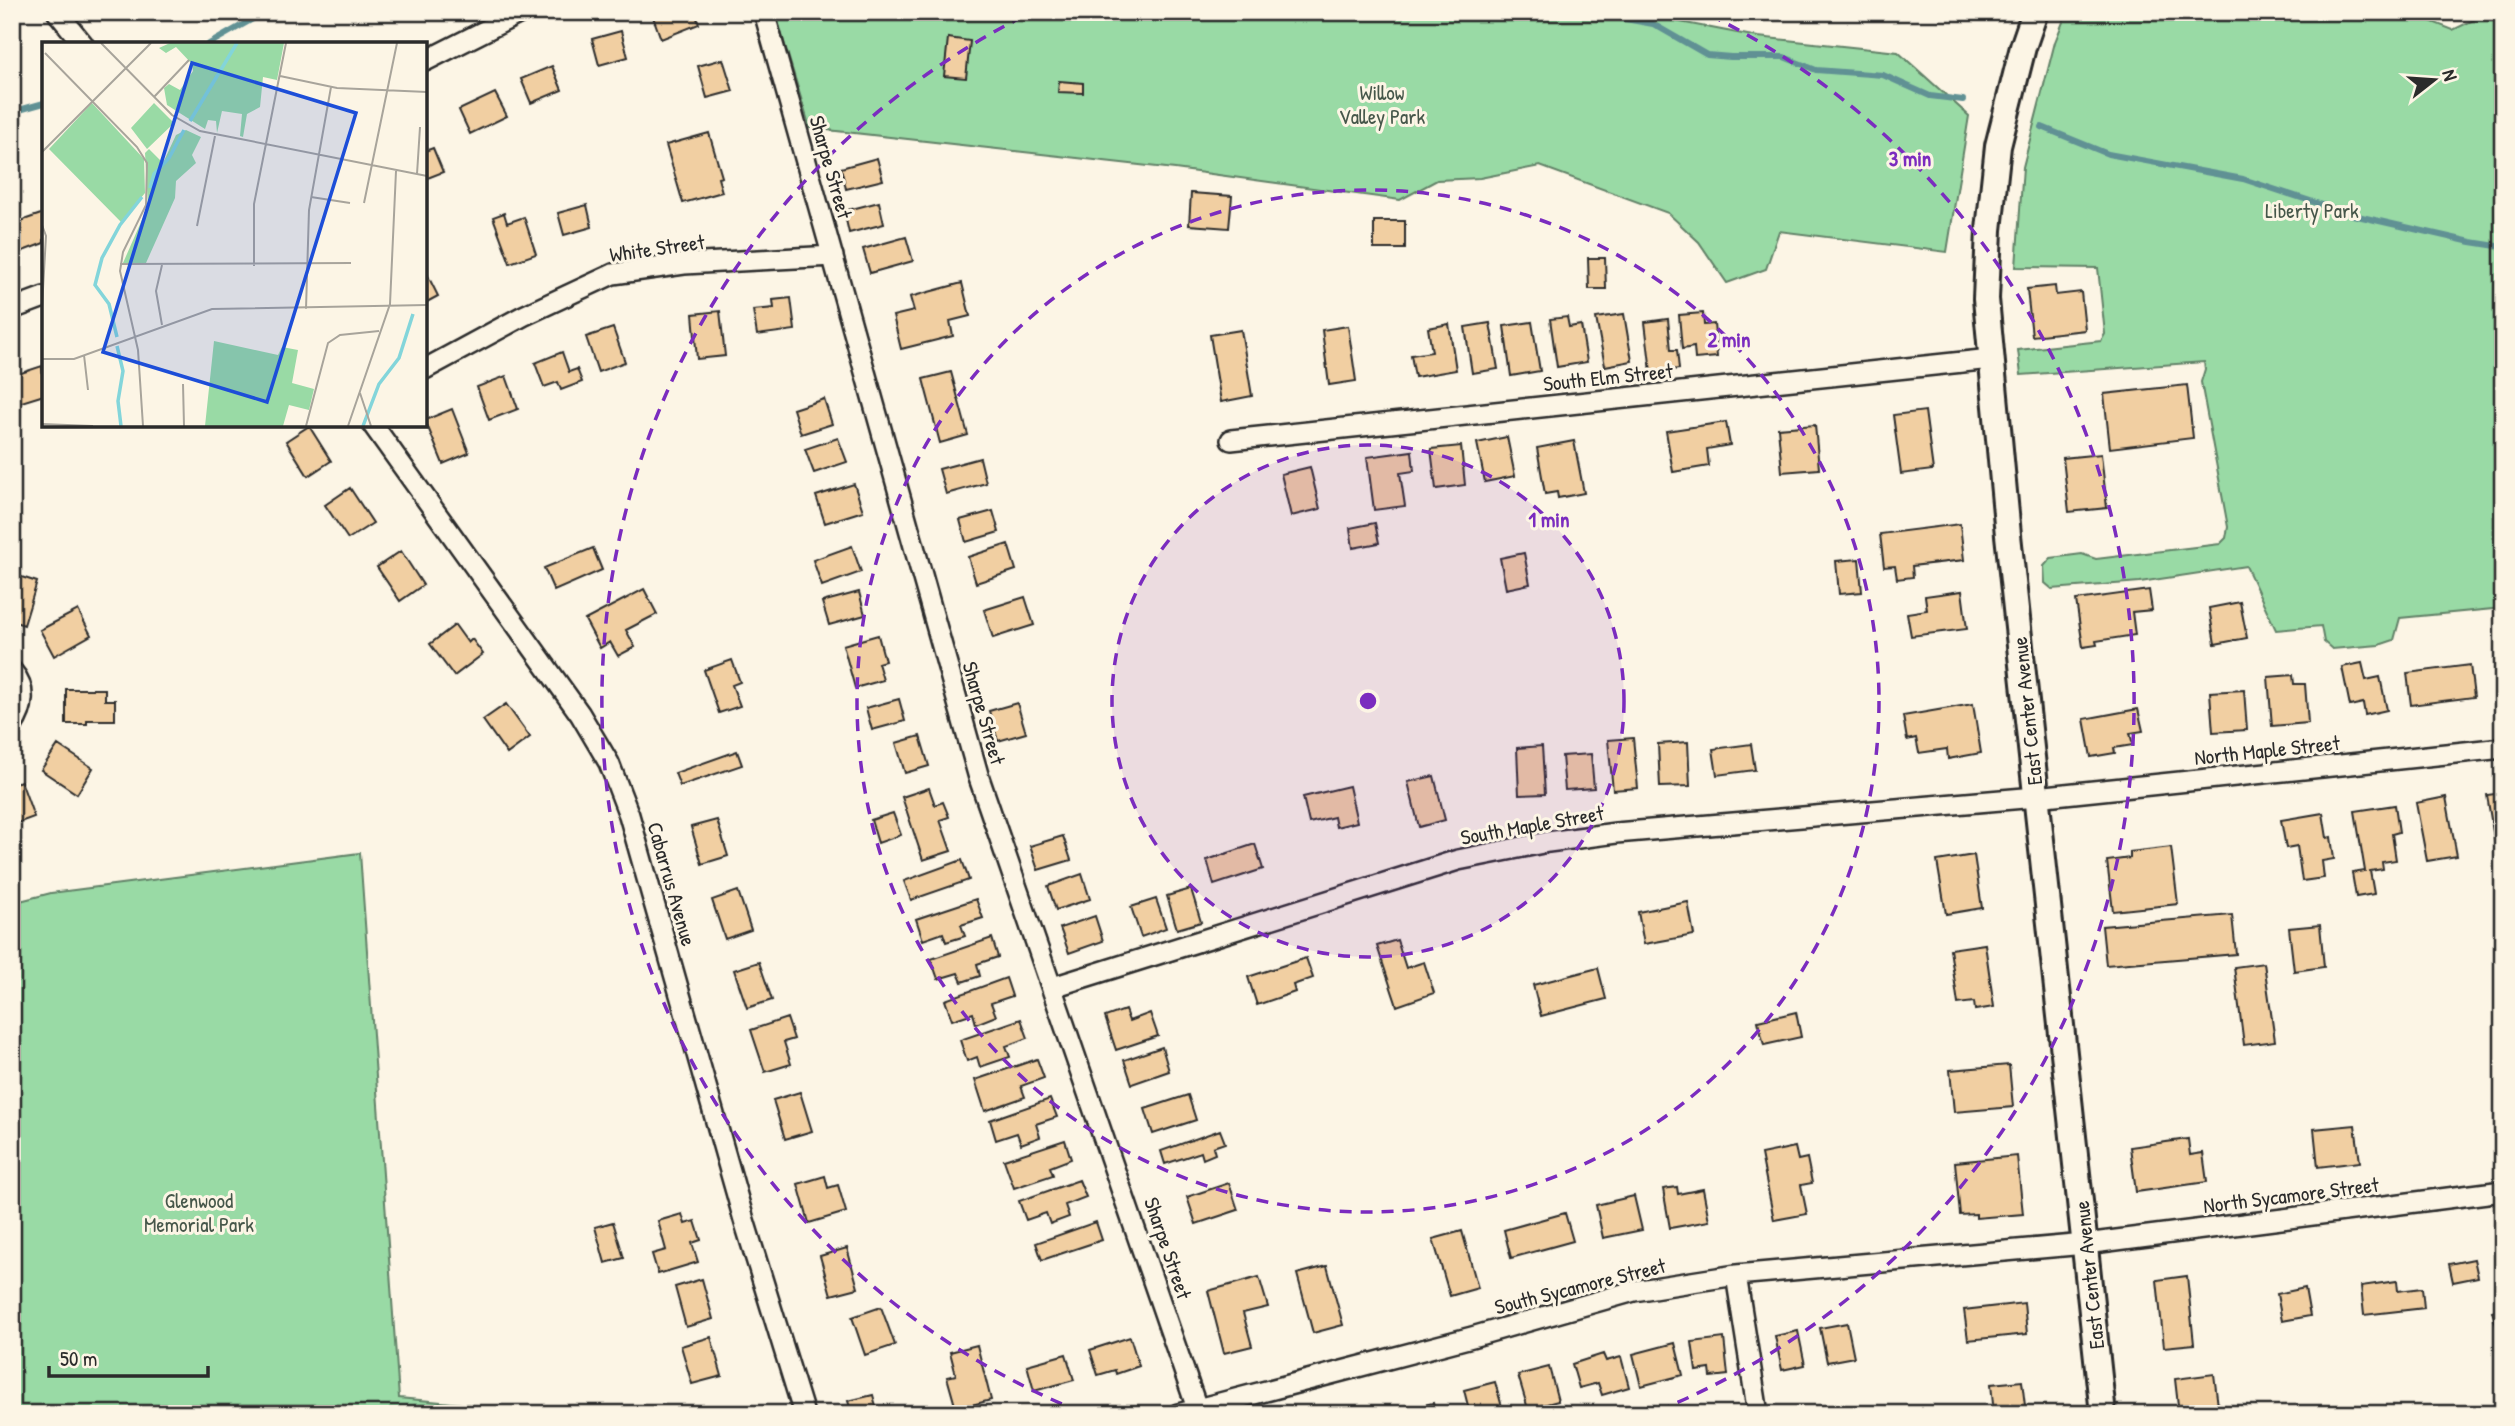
<svg xmlns="http://www.w3.org/2000/svg" width="2515" height="1426" viewBox="0 0 2515 1426" font-family="'Patrick Hand',sans-serif">
<style>
.green{fill:#99daa5;stroke:#628268;stroke-width:2}
.lines{fill:none;stroke-linecap:round;stroke-linejoin:round}
.stream{stroke:#609194;stroke-width:6}
.building{fill:#f1cfa2;stroke:#2b2b2b;stroke-width:2}
.minor-casing{stroke:#2b2b2b;stroke-width:24}
.tertiary-casing{stroke:#2b2b2b;stroke-width:30}
.minor{stroke:#fcf5e5;stroke-width:19}
.tertiary{stroke:#fcf5e5;stroke-width:24}
.ring{fill:none;stroke:#7b2cbf;stroke-width:3.5;stroke-dasharray:12 9}
.labels{text-anchor:middle;dominant-baseline:central;stroke-width:6;stroke-linejoin:round;paint-order:stroke}
.park-label{font-size:21px;fill:#46574a;stroke:#fcf5e5}
.street-label{font-size:21px;fill:#2b2b2b;stroke:#fcf5e5}
.inset-river{fill:none;stroke:#83d5da;stroke-width:3.5}
.inset-road{fill:none;stroke:#a8a49b;stroke-width:2}
.view{fill:#1d4ed8;fill-opacity:0.15;stroke:#1d4ed8;stroke-width:3.5}
.inset-edge{fill:none;stroke:#2b2b2b;stroke-width:3.5}
.centre{fill:#7b2cbf;stroke:#fcf5e5;stroke-width:3.5}
.ring-label{font-size:21px;text-anchor:middle;font-weight:bold;fill:#7b2cbf;stroke:#fcf5e5;stroke-width:6;stroke-linejoin:round;paint-order:stroke}
</style>
<rect width="100%" height="100%" fill="#fcf5e5"/>
<filter id="ink" filterUnits="userSpaceOnUse"><feTurbulence type="fractalNoise" baseFrequency=".0143" numOctaves="2"/><feDisplacementMap in="SourceGraphic" scale="14" xChannelSelector="R" yChannelSelector="G"/><feConvolveMatrix kernelMatrix="1 2 1 2 8 2 1 2 1" color-interpolation-filters="sRGB"/></filter>
<g filter="url(#ink)">
<!-- green -->
<path class="green" d="M775,12H1646L1644,15L1758,37L1898,52L1969,116L1947,252L1779,231L1766,269L1727,283L1699,242L1668,213L1540,166L1480,178L1437,180L1400,200L1175,169L810,128Z
M2067,12H2407L2453,30L2490,12H2503V608L2400,618L2394,640L2379,645L2332,649L2324,642L2321,626L2276,630L2246,566L2140,582L2052,589L2045,583L2044,566L2051,558L2082,554L2096,559L2220,544L2226,538L2228,527L2201,382L2205,369L2204,362L2021,375L2018,350L2101,341L2105,334L2098,268L2016,267L2023,167L2055,42Z
M360,853L399,1398L472,1405L473,1414H12V903L51,893Z"/>
<g class="lines">
<!-- stream -->
<path class="stream" d="M1587,12L1653,24L1707,55L1731,57H1784L1816,70L1883,75L1930,96L1963,100
M209,44L265,12
M12,112L44,103
M2042,127L2108,154L2243,179L2353,215L2471,242L2503,247"/>
</g>
<!-- building -->
<path class="building" d="M656,12H695L699,24L661,39L652,14Z
M621,31L628,57L599,65L592,39Z
M948,38L970,41L966,78L944,76Z
M723,59L733,91L707,98L698,66Z
M552,66L562,90L531,103L521,79Z
M1059,81L1083,83V93L1058,92Z
M495,93L507,116L470,134L459,110Z
M709,133L722,177L718,178L722,192L683,203L666,145Z
M433,148L443,172L425,179V151Z
M877,158L883,180L846,189L841,168Z
M1191,193L1232,196L1229,228L1189,225Z
M879,202L884,224L849,233L844,211Z
M587,205L592,227L564,235L558,213Z
M44,213V243L15,254L12,247V224Z
M504,213L507,223L524,217L536,254L510,263L493,217Z
M1374,221H1405V249H1374Z
M906,237L913,261L870,273L863,249Z
M1588,258H1605L1606,289H1589Z
M425,270L438,296L425,303Z
M962,283L970,316L950,321L953,336L901,349L893,316L914,311L910,297Z
M2055,286L2056,295L2081,292L2085,330L2032,336L2027,289Z
M791,298L795,330L757,335L753,310L774,308L773,300Z
M720,311L725,356L697,359L693,314Z
M1703,313L1704,325L1714,324L1717,357L1695,359L1694,347L1682,349L1679,315Z
M1624,314L1632,361L1605,366L1596,318Z
M1567,317L1569,327L1581,325L1587,362L1557,367L1550,319Z
M1668,319L1671,350H1677L1679,369L1651,372L1645,322Z
M1532,322L1540,371L1511,376L1504,326Z
M1490,323L1498,369L1472,373L1465,327Z
M1449,324L1456,370L1415,377L1411,355L1432,352L1428,328Z
M1348,326L1356,381L1329,385L1322,330Z
M613,328L625,362L598,372L586,337Z
M1241,330L1252,396L1221,402L1210,335Z
M562,352L569,372L577,369L582,382L561,390L558,382L544,387L535,363Z
M42,366L44,395L12,405V376Z
M951,372L968,435L940,443L923,379Z
M506,376L518,409L489,420L477,387Z
M2187,385L2193,438L2110,448L2104,394Z
M824,399L832,424L801,434L793,409Z
M452,409L469,453L443,464L425,420Z
M1925,411L1933,470L1901,474L1893,415Z
M1726,422L1730,445L1707,449L1709,466L1673,472L1666,431Z
M1815,425L1819,469L1782,472L1778,428Z
M309,426L331,461L308,476L286,441Z
M1507,437L1515,476L1485,482L1477,443Z
M838,438L847,462L814,473L805,449Z
M1574,441L1584,493L1558,498L1557,492L1545,494L1537,448Z
M1461,446L1465,485L1436,489L1431,449Z
M1412,451L1414,471L1400,473L1405,506L1374,510L1367,457Z
M2101,454L2107,508L2069,512L2063,458Z
M980,458L986,483L946,494L939,469Z
M1310,467L1320,509L1291,516L1281,474Z
M854,484L863,511L825,523L816,496Z
M350,488L373,523L348,539L325,505Z
M993,511L999,532L966,542L960,520Z
M1375,523L1379,543L1353,548L1350,528Z
M1960,524L1964,560L1912,566L1913,577L1897,579L1895,566L1884,567L1880,534Z
M1008,544L1016,570L976,583L968,557Z
M852,546L861,572L822,586L813,560Z
M593,548L602,570L554,591L544,568Z
M401,551L423,585L400,601L377,567Z
M1524,553L1530,584L1506,589L1500,558Z
M1859,559L1862,592L1839,594L1836,561Z
M12,574L37,582L24,625L12,621Z
M644,589L657,614L626,630L635,647L618,656L610,642L600,648L585,620Z
M2149,590L2152,610L2132,612L2135,635L2096,641L2097,645L2083,647L2076,600Z
M1962,591L1967,629L1911,636L1907,613L1927,610L1925,596Z
M859,592L865,615L829,625L822,602Z
M1025,597L1034,625L993,638L984,610Z
M2240,602L2247,638L2215,644L2209,608Z
M78,610L91,635L54,656L40,630Z
M455,625L468,643L472,639L483,654L454,676L430,644Z
M878,635L885,661L878,663L883,680L855,688L843,645Z
M732,660L740,682L732,685L740,706L719,713L704,670Z
M2362,663L2366,680L2380,677L2387,710L2365,715L2363,703L2350,706L2342,667Z
M2470,665L2474,697L2411,705L2407,673Z
M2293,675L2294,684H2305L2308,723L2272,726L2268,677Z
M66,689H105V700H115V720H87V724H66Z
M2244,690L2247,730L2213,732L2210,692Z
M899,699L905,721L872,730L866,708Z
M1017,703L1026,733L998,741L989,711Z
M506,704L530,737L507,754L483,720Z
M1973,704L1981,753L1948,759L1947,749L1919,753L1916,738L1907,740L1903,716Z
M2138,709L2143,731L2130,733L2133,745L2114,748L2115,753L2091,757L2084,719Z
M920,736L929,766L905,773L896,743Z
M1633,738L1638,788L1613,790L1608,740Z
M1688,742L1690,786L1660,787L1658,744Z
M1751,744L1755,770L1717,775L1713,749Z
M58,745L93,768L77,794L41,770Z
M1542,746L1545,794L1519,795L1517,748Z
M737,751L742,765L680,786L675,773Z
M1591,754L1594,788L1565,790L1562,756Z
M1434,776L1445,820L1419,827L1408,782Z
M21,781L34,817L12,825V784Z
M1349,786L1357,822L1336,827L1334,817L1309,823L1303,797Z
M929,788L935,805L943,802L949,817L940,820L951,851L923,860L902,797Z
M2503,793V849L2496,850L2487,795Z
M2446,797L2457,856L2427,861L2416,803Z
M2395,805L2399,832L2392,834L2396,860L2382,862L2383,869L2370,871L2374,894L2356,897L2352,873L2365,871L2355,811Z
M893,813L901,835L878,843L871,820Z
M2323,813L2327,838L2331,837L2334,859L2322,861L2324,878L2302,881L2297,846L2286,848L2281,820Z
M717,820L728,856L702,864L691,827Z
M1063,836L1071,860L1038,870L1030,846Z
M1255,844L1263,869L1214,885L1207,860Z
M2171,847L2178,904L2113,911L2107,861L2130,858V852Z
M1974,855L1982,908L1946,914L1937,861Z
M962,860L969,880L911,900L904,881Z
M1082,874L1090,899L1056,910L1048,886Z
M1191,889L1201,922L1177,929L1167,896Z
M738,891L751,930L725,939L712,900Z
M976,899L983,918L961,925L965,936L946,942L943,933L923,940L916,919Z
M1156,899L1166,928L1141,937L1131,907Z
M1688,902L1694,935L1644,944L1638,912Z
M2232,915L2236,954L2106,965L2102,926Z
M1095,916L1103,941L1069,953L1060,928Z
M2320,925L2324,967L2294,971L2289,928Z
M992,938L998,957L977,964L980,976L962,982L958,973L938,979L931,959Z
M1397,940L1406,968L1424,962L1434,993L1397,1006L1377,946Z
M1985,944L1994,1007L1975,1010L1974,1002L1958,1004L1950,949Z
M1306,958L1313,978L1293,985L1295,992L1257,1005L1248,977Z
M759,962L772,1000L747,1008L734,970Z
M2264,963L2275,1041L2244,1045L2234,967Z
M1598,968L1606,999L1541,1016L1533,985Z
M1006,978L1012,996L991,1003L996,1016L976,1024L973,1013L952,1020L945,1000Z
M1125,1010L1129,1021L1150,1013L1158,1036L1116,1050L1105,1017Z
M1796,1012L1801,1037L1764,1045L1758,1021Z
M787,1018L794,1039L784,1042L791,1064L765,1072L751,1030Z
M1021,1019L1028,1038L1006,1046L1010,1057L980,1067L977,1057L967,1061L960,1040Z
M1162,1047L1169,1071L1132,1084L1124,1060Z
M1037,1059L1044,1078L1021,1086L1025,1097L985,1111L975,1080Z
M2009,1065L2013,1107L1954,1112L1950,1070Z
M800,1092L812,1131L785,1139L773,1100Z
M1188,1095L1196,1120L1153,1134L1145,1109Z
M1050,1099L1057,1117L1036,1124L1040,1137L1021,1144L1017,1133L996,1140L990,1120Z
M2355,1125L2360,1162L2318,1167L2314,1129Z
M1220,1130L1225,1143L1213,1147L1215,1154L1203,1159L1201,1152L1165,1164L1161,1151Z
M2188,1139L2190,1155L2203,1153L2207,1182L2136,1192L2130,1147Z
M1065,1140L1071,1159L1050,1167L1053,1175L1014,1188L1004,1160Z
M1795,1147L1798,1160L1807,1158L1812,1183L1801,1185L1807,1214L1774,1220L1761,1154Z
M2017,1156L2023,1214L1976,1218V1214L1960,1215L1955,1162Z
M825,1176L828,1188L838,1185L846,1212L809,1223L798,1184Z
M1079,1180L1086,1197L1065,1205L1069,1217L1050,1224L1046,1213L1026,1220L1019,1201Z
M1229,1183L1238,1210L1196,1224L1187,1197Z
M1677,1187L1678,1194L1703,1189L1709,1221L1670,1228L1663,1189Z
M1634,1196L1642,1230L1603,1238L1596,1205Z
M1565,1213L1573,1241L1511,1258L1504,1230Z
M682,1214L685,1224L695,1221L701,1240L692,1243L698,1262L658,1274L652,1254L666,1250L658,1221Z
M613,1222L624,1258L605,1263L595,1227Z
M1096,1222L1102,1240L1042,1260L1036,1243Z
M1462,1231L1478,1288L1450,1296L1433,1239Z
M847,1248L858,1288L831,1295L820,1256Z
M2474,1259L2478,1277L2453,1282L2449,1264Z
M1327,1266L1343,1325L1313,1333L1297,1274Z
M2187,1276L2194,1344L2164,1347L2157,1280Z
M1259,1277L1268,1307L1243,1313L1252,1346L1224,1353L1208,1291Z
M702,1279L713,1319L686,1327L675,1287Z
M2397,1281L2398,1291L2422,1288L2424,1308L2364,1315L2361,1286Z
M2305,1288L2310,1316L2282,1321L2277,1294Z
M2024,1303L2027,1334L1968,1340L1964,1310Z
M881,1307L895,1345L865,1355L852,1317Z
M2503,1308V1331L2498,1332L2492,1311Z
M1847,1323L1854,1357L1827,1362L1820,1328Z
M1798,1331L1805,1365L1782,1370L1775,1336Z
M711,1337L722,1376L692,1384L681,1346Z
M1130,1337L1139,1366L1116,1374L1115,1370L1098,1375L1090,1350Z
M1724,1338L1728,1375L1711,1377L1710,1369L1696,1371L1692,1342Z
M1675,1343L1683,1375L1641,1386L1633,1354Z
M977,1345L991,1400L956,1409L947,1377L956,1375L950,1352Z
M1066,1354L1074,1380L1034,1391L1027,1365Z
M1603,1354L1606,1361L1621,1357L1629,1387L1602,1395L1598,1383L1579,1388L1572,1364Z
M1549,1367L1558,1401L1528,1409L1518,1375Z
M2214,1374L2219,1414H2179L2175,1379Z
M2022,1381L2026,1414H1994L1991,1384Z
M1495,1382L1504,1414H1470L1464,1390Z
M873,1395L878,1414H852L848,1401Z
M1433,1403L1436,1414H1403V1410Z"/>
<g class="lines">
<defs>
<path id="minor" d="M57,12L83,44
M764,12L979,778L1199,1414
M425,61L522,12
M12,309L44,297
M425,369L523,316L613,274L684,264L833,256
M373,425L580,714L609,763L629,815L744,1220L804,1414
M1231,440L1991,359
M12,671C27,688 24,709 12,726
M1053,987L1458,860L1548,842L1616,833L2036,797L2503,748
M1736,1275L1758,1414
M1178,1414L1472,1337L1634,1291L1736,1275L2085,1244L2503,1191"/>
<path id="tertiary" d="M2035,12L2023,47L1998,146L1989,230L1986,299L2008,535L2103,1414"/>
</defs>
<!-- minor casing -->
<use href="#minor" class="minor-casing"/>
<!-- tertiary casing -->
<use href="#tertiary" class="tertiary-casing"/>
<!-- minor -->
<use href="#minor" class="minor"/>
<!-- tertiary -->
<use href="#tertiary" class="tertiary"/>
</g>
</g>
<!-- distance rings -->
<circle cx="1368" cy="701" r="256" fill="#7b2cbf" fill-opacity=".12"/>
<g class="ring">
<circle cx="1368" cy="701" r="256"/>
<circle cx="1368" cy="701" r="511"/>
<path d="M1081 1412A767 767 0 0 1 1026 15M1710 15A767 767 0 0 1 1655 1412"/>
</g>
<g class="labels">
<!-- park labels -->
<g class="park-label">
<text x="1382" y="92">Willow<tspan x="1382" dy="24">Valley Park</tspan></text>
<text x="2312" y="210">Liberty Park</text>
<text x="199" y="1200">Glenwood<tspan x="199" dy="24">Memorial Park</tspan></text>
</g>
<!-- street labels -->
<g class="street-label">
<text transform="translate(831 167) rotate(74)">Sharpe Street</text>
<text transform="translate(657 248) rotate(-8)">White Street</text>
<text transform="translate(1608 377) rotate(-6)">South Elm Street</text>
<text transform="translate(2027 711) rotate(-96)">East Center Avenue</text>
<text transform="translate(984 713) rotate(74)">Sharpe Street</text>
<text transform="translate(2267 750) rotate(-6)">North Maple Street</text>
<text transform="translate(1532 825) rotate(-10)">South Maple Street</text>
<text transform="translate(672 884) rotate(74)">Cabarrus Avenue</text>
<text transform="translate(2291 1195) rotate(-7)">North Sycamore Street</text>
<text transform="translate(1168 1248) rotate(71)">Sharpe Street</text>
<text transform="translate(2089 1275) rotate(-96)">East Center Avenue</text>
<text transform="translate(1580 1286) rotate(-14)">South Sycamore Street</text>
</g>
</g>
<!-- overview -->
<g transform="translate(42 42)">
<rect width="385" height="385" fill="#fcf5e5"/>
<path d="M128,1H242L235,38L221,35L218,65L205,72L201,95L198,94L200,72L180,69L175,91L174,79L166,78L163,87L125,63L122,46L127,42L138,48L151,29L150,22L134,5L124,11L117,6ZM50,61L102,117L103,151L79,180L7,107ZM112,61L132,81L105,107L89,86ZM144,88L159,95L150,113L154,121L134,139L133,156L104,221H81L106,164L103,111L107,107L121,121L134,93ZM172,299L236,313L240,305L256,308L250,341L272,347L267,368L247,363L241,384H163Z" fill="#99daa5"/>
<path class="inset-river" d="M148,79L195,1M108,146L112,132L127,116L142,88M75,295L67,262L53,243L60,216L78,183L100,155M75,304L81,329L76,359L79,384M321,384L337,342L357,316L371,272"/>
<path class="inset-road" d="M59,1L130,73L158,89L385,134M3,11L95,105L105,121L104,163L81,210L78,229L96,308L101,384M238,34L295,46L385,50M112,55L147,18M0,110L109,1M375,132L378,85M269,155L308,161M322,161L355,1M0,183L4,194L0,265M155,184L173,94M78,222L309,221M120,223L114,249L120,283M212,224V162L244,1M264,267L267,168L289,45M42,313L46,348M0,317H32L170,267L385,263M141,342L142,384M318,351L329,384M0,382L51,384M264,384L286,301L298,293L337,289M306,384L348,262L354,129"/>
<path class="view" d="M150,21L314,71L225,360L61,310Z"/>
<rect width="385" height="385" class="inset-edge"/>
</g>
<circle cx="1368" cy="701" r="10" class="centre"/>
<g class="ring-label">
<text x="1910" y="166">3 min</text>
<text x="1729" y="347">2 min</text>
<text x="1549" y="527">1 min</text>
</g>
<!-- margin -->
<rect width="2515" height="1426" fill="none" stroke="#fcf5e5" stroke-width="42"/>
<rect x="21" y="21" width="2473" height="1384" fill="none" stroke="#2b2b2b" stroke-width="2.5" filter="url(#ink)"/>
<!-- north arrow -->
<g transform="translate(2434 80) rotate(73)" stroke="#fcf5e5" stroke-width="5" paint-order="stroke">
<path d="M0-5L12 26L0 18L-12 26Z" fill="#2b2b2b"/>
<text y="-10" font-size="19" font-weight="bold" text-anchor="middle" fill="#2b2b2b">N</text>
</g>
<!-- scale -->
<path d="M49 1366v10h159v-10" fill="none" stroke="#2b2b2b" stroke-width="3.5"/>
<text x="60" y="1366" font-size="21" fill="#2b2b2b" stroke="#fcf5e5" stroke-width="5" paint-order="stroke">50 m</text>
</svg>
